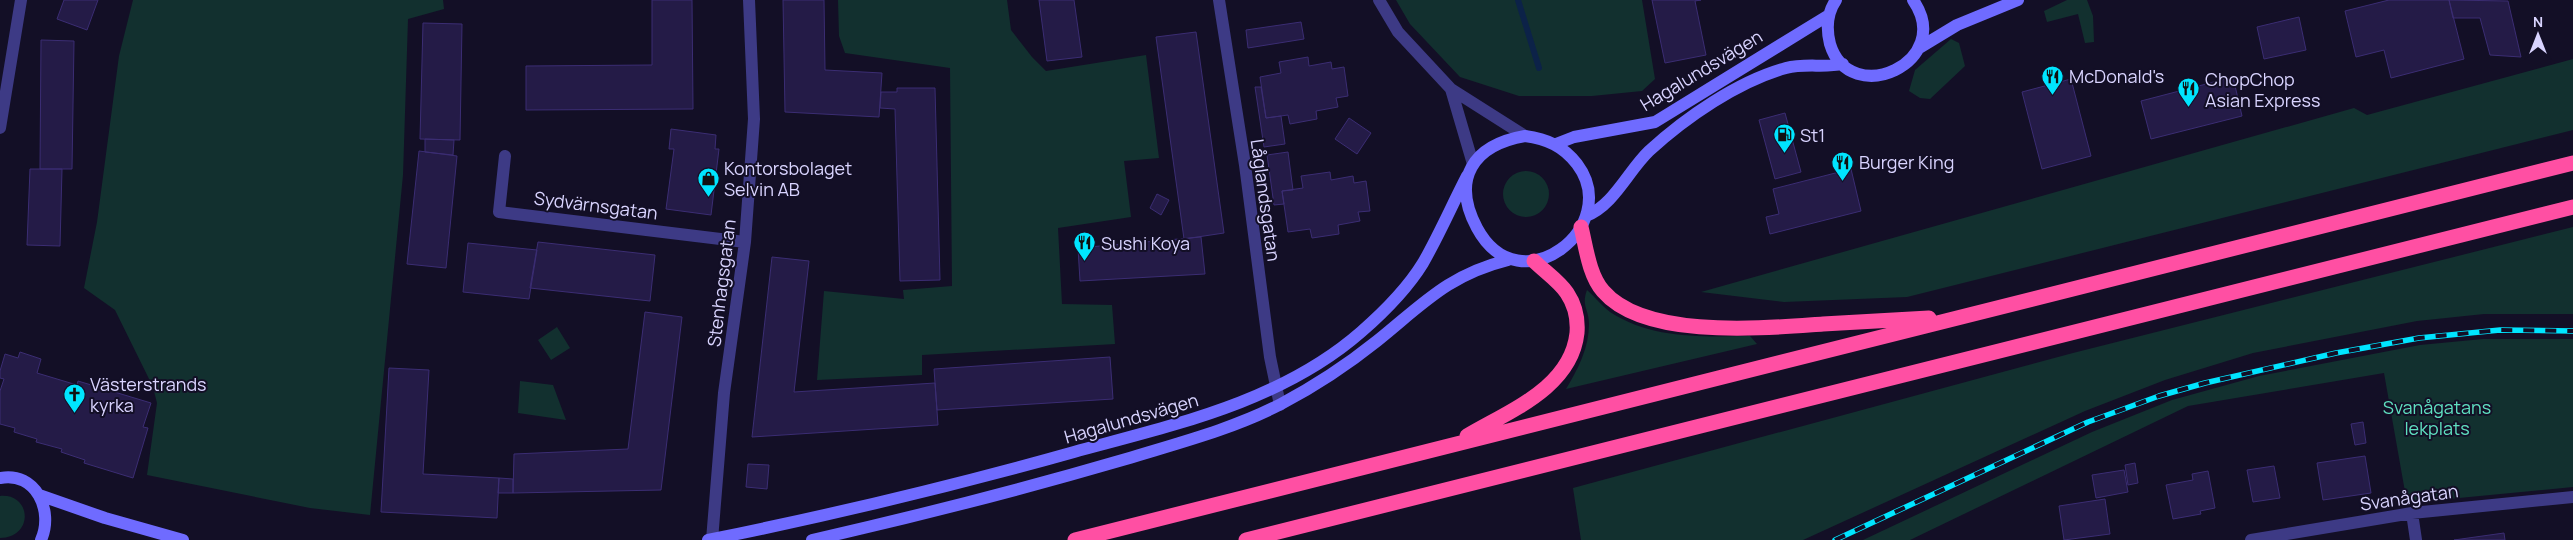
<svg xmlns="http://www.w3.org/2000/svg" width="2573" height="540" viewBox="0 0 2573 540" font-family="Manrope,sans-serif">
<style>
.green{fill:#12302f}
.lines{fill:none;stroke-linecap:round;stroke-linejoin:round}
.stream{stroke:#0c2248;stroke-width:6}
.building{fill:#241b47;stroke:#3b2d73}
.street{stroke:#3d3a85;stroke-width:12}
.secondary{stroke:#6f6bff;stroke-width:12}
.highway{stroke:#ff4fa3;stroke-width:15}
.rail-casing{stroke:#00e5ff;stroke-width:5.5}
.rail{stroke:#130f26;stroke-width:4;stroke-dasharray:11;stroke-linecap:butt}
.labels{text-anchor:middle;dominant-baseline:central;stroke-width:4;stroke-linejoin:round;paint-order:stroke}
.street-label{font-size:18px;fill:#d9d4ff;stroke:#130f26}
.poi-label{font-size:18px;fill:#d9d4ff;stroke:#130f26;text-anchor:start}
.park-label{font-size:18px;fill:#5fe0c0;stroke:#130f26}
</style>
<rect width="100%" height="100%" fill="#130f26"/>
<!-- green -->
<path class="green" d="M133,0H443L444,9L408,19L403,175L370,515L310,508L147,475L157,403L153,387L115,310L84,288L97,222L119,56Z
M838,0H1007L1011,30L1032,57L1046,71L1146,55L1159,158L1124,161L1131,217L1058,228L1062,304L1112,305L1115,344L922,355V375L817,380L824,291L904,299L903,290L952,286L950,68L845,53L839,36Z
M1396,0H1642L1655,79L1642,91L1592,96H1519L1460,77L1410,24Z
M2067,0H2087L2093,16L2094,42L2085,43L2078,14L2047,22L2044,11Z
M1951,39L1959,43L1965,66L1930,99L1920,98L1909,91L1915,70Z
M2573,59V130L1907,297L1784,302L1701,292L2354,108L2367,115Z
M1503 194a23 23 0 1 1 46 0a23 23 0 1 1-46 0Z
M2573,227V314H2484L2417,321L2253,353L2165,380L2085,411L1803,540H1581L1573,488L2073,353Z
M1587,290C1595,297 1602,306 1610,312C1651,339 1702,337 1750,336L1757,344L1566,389C1578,369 1589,348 1589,324C1589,309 1581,306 1587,290Z
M557,327L570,348L551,360L538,340Z
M2483,339H2573V487L2407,503L2384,373L2188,406L1910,540H1863L2092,432L2172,400L2259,376L2420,345Z
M520,381L553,385L566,420L518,413Z
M0,496C32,493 34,538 0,538Z"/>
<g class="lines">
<!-- stream -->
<path class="stream" d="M1518,0L1539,68"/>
</g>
<!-- building -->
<path class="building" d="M64,0H98L87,30L57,19Z
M652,0H692L693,109L526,110V66L652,65Z
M783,0H824L825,70L882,73L879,117L785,112Z
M1039,0H1074L1082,57L1047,61Z
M1652,0H1701L1695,1L1706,55L1665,63Z
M2389,0H2449L2464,59L2391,78L2384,50L2356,57L2345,11Z
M2449,0L2508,1L2521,57L2490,55L2480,18H2453Z
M2299,17L2306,50L2264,59L2257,27Z
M1301,22L1304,39L1248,48L1246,30Z
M423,23L462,24L460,140L420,139Z
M1196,32L1224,233L1184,239L1156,37Z
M41,40L74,41L72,169H40Z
M1308,57L1309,66L1331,62L1332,69L1344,67L1348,96L1336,98L1338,107L1316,111L1317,119L1290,124L1288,115L1266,118L1260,77L1281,73L1279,62Z
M2233,77L2242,116L2151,139L2141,101Z
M2071,79L2091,156L2042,169L2022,92Z
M1255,87H1261L1266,118L1281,116L1285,144L1264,147Z
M897,88H935L940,280L900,281L895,109L880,108L881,92H897Z
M1785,113L1801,172L1775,179L1759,120Z
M1349,118L1371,133L1357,154L1335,139Z
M671,129L716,135L715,149H719L711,215L666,209L674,149H669Z
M425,139L454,140L453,155L425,152Z
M419,151L457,156L446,268L407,264Z
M1288,152L1293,190L1282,191L1284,204L1274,205L1267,155Z
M30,169H62L60,246L27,245Z
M1851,169L1861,211L1770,234L1766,217L1779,214L1773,189Z
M1330,172L1331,180L1353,176L1354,183L1366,181L1370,211L1358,212L1360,221L1338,225L1339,234L1312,238L1310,229L1288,232L1282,191L1303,188L1301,176Z
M1157,194L1169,200L1161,215L1150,208Z
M1201,237L1205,274L1080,281L1078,248Z
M538,242L655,255L650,301L530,288Z
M468,243L537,250L529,299L463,292Z
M772,257L809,261L794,392L935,383L938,425L752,437Z
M645,312L682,317L661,490L513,493L514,454L628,449Z
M20,352L41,359L37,373L77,385L78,381L151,403L143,427L148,428L133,478L84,463L85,460L61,452L62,449L36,442L37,439L14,432L15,428L0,424V391L4,379L0,378V371L5,354L18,358Z
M1110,357L1113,399L937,410L934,369Z
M389,368L429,370L423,474L499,478L497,518L381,512Z
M2363,422L2366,443L2355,445L2351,424Z
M2365,456L2371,493L2323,500L2317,463Z
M2135,463L2138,483L2128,485L2125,465Z
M748,464L769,465L767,489L746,487Z
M2274,466L2280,498L2253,502L2247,470Z
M2124,470L2128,492L2096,498L2092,475Z
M2208,471L2215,508L2200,511L2201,514L2173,519L2166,485L2193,480L2192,474Z
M499,478L513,479V493H498Z
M2105,499L2110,534L2064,540L2059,506Z
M2504,533L2505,540H2454Z"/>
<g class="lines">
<!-- street -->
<path class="street" d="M1219,0L1245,165L1270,357L1280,405
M1379,0L1398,32L1451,89L1525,136
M1451,89L1473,164
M0,128L21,0
M505,156L499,212L745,242
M2412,513L2416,540
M712,540L724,393L745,242L754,119L749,0
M2251,540L2412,513L2573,497"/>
<!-- secondary -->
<path class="secondary" d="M1836,0C1827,13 1826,28 1830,44C1850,110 1956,62 1913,0
M1919,48L1957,25L2018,0
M1525,136C1547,139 1563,146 1577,164C1624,226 1520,308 1477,228C1451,179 1473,145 1525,136Z
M1556,144L1574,137L1655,122L1829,15
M1586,216C1614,205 1628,171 1649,151C1685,118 1738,81 1786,68C1805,63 1824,68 1843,64
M0,478C36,471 54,511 41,540
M39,495L105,518L183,540
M708,540C831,515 953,486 1074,452C1173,425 1281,402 1361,332C1384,312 1407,289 1423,263C1439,235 1452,205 1467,176
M812,540C918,516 1023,489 1126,459C1178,443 1233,429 1281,404C1315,386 1347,365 1377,341C1423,304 1448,275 1508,260"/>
<!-- highway -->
<path class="highway" d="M1581,227C1586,247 1589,275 1603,291C1645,340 1765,328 1823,324C1858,322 1894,320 1929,318
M1467,436C1509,411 1571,388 1577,333C1578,320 1575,305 1567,293C1559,281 1544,271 1534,261
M1075,540L2573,163
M1246,540L2573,207"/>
<defs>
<path id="rail" d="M1835,540L2088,422L2159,396L2205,383L2336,353L2419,338L2500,330L2573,331"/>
</defs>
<!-- rail casing -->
<use href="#rail" class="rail-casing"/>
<!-- rail -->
<use href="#rail" class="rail"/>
</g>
<!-- icons -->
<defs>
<symbol id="restaurant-pin" viewBox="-11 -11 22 30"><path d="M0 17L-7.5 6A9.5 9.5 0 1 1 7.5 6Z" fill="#00e5ff" stroke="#130f26"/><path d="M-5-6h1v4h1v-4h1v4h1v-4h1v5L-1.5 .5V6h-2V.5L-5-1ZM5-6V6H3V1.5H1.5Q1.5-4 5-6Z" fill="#111"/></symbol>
<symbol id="fuel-pin" viewBox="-11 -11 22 30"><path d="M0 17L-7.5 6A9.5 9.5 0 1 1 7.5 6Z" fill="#00e5ff" stroke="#130f26"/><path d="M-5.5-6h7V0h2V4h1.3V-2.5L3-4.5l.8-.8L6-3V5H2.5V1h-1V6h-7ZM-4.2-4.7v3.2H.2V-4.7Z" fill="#111"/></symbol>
<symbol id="shop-pin" viewBox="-11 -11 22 30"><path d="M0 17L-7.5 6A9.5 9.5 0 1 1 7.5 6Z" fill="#00e5ff" stroke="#130f26"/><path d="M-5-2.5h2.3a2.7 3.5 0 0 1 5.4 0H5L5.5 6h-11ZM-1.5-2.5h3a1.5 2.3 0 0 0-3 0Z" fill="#111"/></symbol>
<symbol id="church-pin" viewBox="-11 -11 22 30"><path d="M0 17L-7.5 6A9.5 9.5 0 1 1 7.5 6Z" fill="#00e5ff" stroke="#130f26"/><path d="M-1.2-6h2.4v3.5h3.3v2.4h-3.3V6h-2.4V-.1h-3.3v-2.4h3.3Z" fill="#111"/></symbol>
</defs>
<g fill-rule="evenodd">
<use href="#restaurant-pin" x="2040" y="64" width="25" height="34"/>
<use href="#restaurant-pin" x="2176" y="76" width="25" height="34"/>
<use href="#fuel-pin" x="1772" y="122" width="25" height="34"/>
<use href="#restaurant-pin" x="1830" y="150" width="25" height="34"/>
<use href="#shop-pin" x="696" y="166" width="25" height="34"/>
<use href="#restaurant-pin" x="1072" y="230" width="25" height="34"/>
<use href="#church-pin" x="62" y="382" width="25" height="34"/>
</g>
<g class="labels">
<!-- street labels -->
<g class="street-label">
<text transform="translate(1701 70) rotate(-31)">Hagalundsvägen</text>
<text transform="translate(1266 200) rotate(82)">Låglandsgatan</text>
<text transform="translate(596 205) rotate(7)">Sydvärnsgatan</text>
<text transform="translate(721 283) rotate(-83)">Stenhagsgatan</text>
<text transform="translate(1131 418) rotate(-16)">Hagalundsvägen</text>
<text transform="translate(2409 497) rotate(-8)">Svanågatan</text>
</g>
<!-- poi labels -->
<g class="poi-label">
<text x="2069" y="76">McDonald's</text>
<text x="2205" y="79">ChopChop<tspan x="2205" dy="21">Asian Express</tspan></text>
<text x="1800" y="135">St1</text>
<text x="1859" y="162">Burger King</text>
<text x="724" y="168">Kontorsbolaget<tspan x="724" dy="21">Selvin AB</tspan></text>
<text x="1101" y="243">Sushi Koya</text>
<text x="90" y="384">Västerstrands<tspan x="90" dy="21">kyrka</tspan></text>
</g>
<!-- park labels -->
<g class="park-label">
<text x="2437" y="407">Svanågatans<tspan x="2437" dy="21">lekplats</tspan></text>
</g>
</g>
<!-- north arrow -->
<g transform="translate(2538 35)" stroke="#130f26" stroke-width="4" paint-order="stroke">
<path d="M0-4L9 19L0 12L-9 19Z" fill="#d9d4ff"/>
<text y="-8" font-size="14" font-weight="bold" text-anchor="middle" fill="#d9d4ff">N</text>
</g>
</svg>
